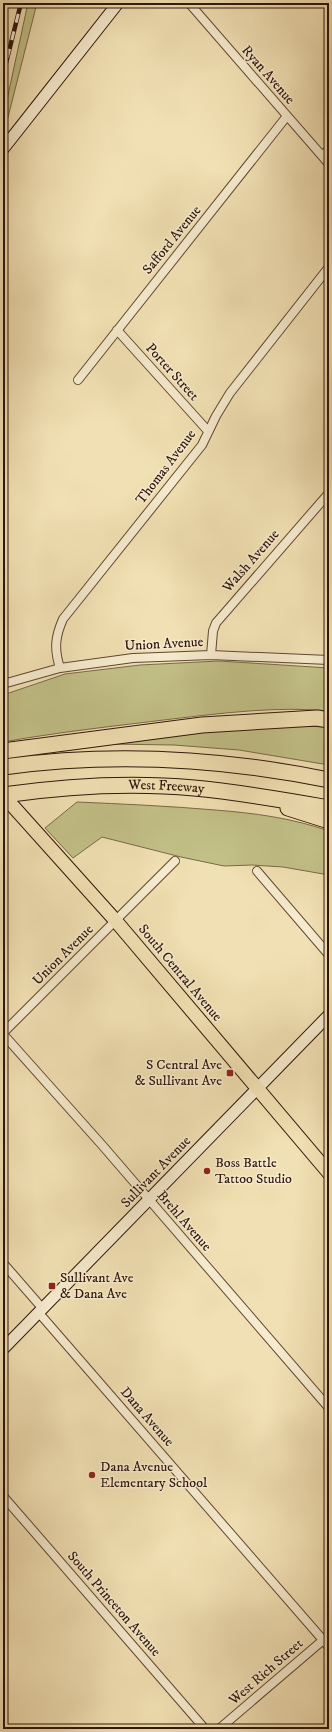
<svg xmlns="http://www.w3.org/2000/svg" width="332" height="1732" viewBox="0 0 332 1732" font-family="'IM FELL DW Pica',serif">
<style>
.green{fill:#c2c087;stroke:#786a48}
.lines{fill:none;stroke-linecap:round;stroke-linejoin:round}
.street-casing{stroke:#604734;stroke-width:10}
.secondary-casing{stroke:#2f140a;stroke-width:13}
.primary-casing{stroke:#2f140a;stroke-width:15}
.highway-casing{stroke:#2f140a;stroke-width:17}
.street{stroke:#f6ebce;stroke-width:8}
.secondary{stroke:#f6ebce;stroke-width:11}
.primary{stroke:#f1e0b3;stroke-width:13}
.highway{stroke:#f1e0b3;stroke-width:15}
.rail-casing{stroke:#2f140a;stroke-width:4.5}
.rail{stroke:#f6ebce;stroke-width:3;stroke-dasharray:9;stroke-linecap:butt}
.poi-dot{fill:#8f2418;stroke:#f6ebce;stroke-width:1.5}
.labels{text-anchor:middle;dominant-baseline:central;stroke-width:3;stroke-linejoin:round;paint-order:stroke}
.street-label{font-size:14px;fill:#2f140a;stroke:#f6ebce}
.poi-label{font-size:14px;fill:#2f140a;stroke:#f6ebce;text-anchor:start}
</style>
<rect width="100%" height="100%" fill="#f1e0b3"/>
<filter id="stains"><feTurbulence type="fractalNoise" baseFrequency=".005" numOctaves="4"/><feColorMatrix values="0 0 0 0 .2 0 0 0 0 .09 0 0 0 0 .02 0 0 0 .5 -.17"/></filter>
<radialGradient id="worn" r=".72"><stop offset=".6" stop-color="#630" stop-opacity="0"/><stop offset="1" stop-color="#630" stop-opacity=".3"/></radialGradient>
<!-- green -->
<path class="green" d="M28,3H37L7,121L3,125V118Z
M219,661L329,668V711C277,706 224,713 172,719C115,726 59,732 3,742V695L65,674L140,665Z
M272,725L329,727V765L239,750L174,745L109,744L189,731Z
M77,802C123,804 169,806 215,810C254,813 292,818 329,831V875L283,867L252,865L224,866L181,857L102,837L73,858L45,828Z"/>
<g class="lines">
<defs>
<path id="street" d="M189,3L329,164
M322,156L329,149
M117,330L208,431
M78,380L287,116
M211,655L213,631L216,623L329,493
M60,668C54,649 55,637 63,619L202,445L216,416L230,393L329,267
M3,684L60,668L133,658L211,655L329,660
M257,871L329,955
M3,1033L175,861
M3,1034L102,1145L329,1408
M3,1263L43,1309
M39,1313L329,1647
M3,1496L205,1729
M3,1726L6,1729
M219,1729L329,1635"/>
<path id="secondary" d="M3,149L118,3
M3,1349L329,1015"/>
<path id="primary" d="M3,795L115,920L329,1173"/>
<g id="highway">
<path d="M3,751L202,725L317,718L329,720"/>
<path d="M3,767C112,752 221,758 329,780"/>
<path id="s1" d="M3,795C66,786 131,782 194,788C239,792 284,800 329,808"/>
<path d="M288,808L329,821"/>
</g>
</defs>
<!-- street casing -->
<use href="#street" class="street-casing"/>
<!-- secondary casing -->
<use href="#secondary" class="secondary-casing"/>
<!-- primary casing -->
<use href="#primary" class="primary-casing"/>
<!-- highway casing -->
<use href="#highway" class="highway-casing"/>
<!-- street -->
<use href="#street" class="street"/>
<!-- secondary -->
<use href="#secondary" class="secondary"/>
<!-- primary -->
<use href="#primary" class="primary"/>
<!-- highway -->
<use href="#highway" class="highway"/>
<defs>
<path id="rail" d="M3,75L21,3"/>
</defs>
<!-- rail casing -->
<use href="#rail" class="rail-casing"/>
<!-- rail -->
<use href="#rail" class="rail"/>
</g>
<!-- markers -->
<g class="poi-dot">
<rect x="226" y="1069" width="8" height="8" rx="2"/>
<circle cx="207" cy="1171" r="4"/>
<rect x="48" y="1282" width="8" height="8" rx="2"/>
<circle cx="92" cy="1475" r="4"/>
</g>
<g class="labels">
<!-- street labels -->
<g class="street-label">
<text transform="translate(268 75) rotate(49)">Ryan Avenue</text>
<text transform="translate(172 240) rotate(-51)">Safford Avenue</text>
<text transform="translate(172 372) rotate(48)">Porter Street</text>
<text transform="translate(166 467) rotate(-53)">Thomas Avenue</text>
<text transform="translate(251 561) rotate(-49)">Walsh Avenue</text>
<text transform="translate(164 644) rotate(-3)">Union Avenue</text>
<text stroke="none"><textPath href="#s1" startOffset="164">West Freeway</textPath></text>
<text transform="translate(63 955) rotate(-45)">Union Avenue</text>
<text transform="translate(180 973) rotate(50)">South Central Avenue</text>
<text transform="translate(156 1172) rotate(-46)">Sullivant Avenue</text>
<text transform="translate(184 1221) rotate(49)">Brehl Avenue</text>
<text transform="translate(147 1417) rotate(49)">Dana Avenue</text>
<text transform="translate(114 1604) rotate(49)">South Princeton Avenue</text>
<text transform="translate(266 1672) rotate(-41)">West Rich Street</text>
</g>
<!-- poi labels -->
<g class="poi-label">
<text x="222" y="1065" text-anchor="end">S Central Ave<tspan x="222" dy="16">&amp; Sullivant Ave</tspan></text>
<text x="215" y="1163">Boss Battle<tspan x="215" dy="16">Tattoo Studio</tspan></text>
<text x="60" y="1278">Sullivant Ave<tspan x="60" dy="16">&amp; Dana Ave</tspan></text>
<text x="100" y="1467">Dana Avenue<tspan x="100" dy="16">Elementary School</tspan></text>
</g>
</g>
<!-- margin -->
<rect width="332" height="1732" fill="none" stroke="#f1e0b3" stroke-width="16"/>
<rect x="4" y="4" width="324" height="1724" fill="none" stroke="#2f140a" stroke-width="2"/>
<rect x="8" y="8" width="316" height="1716" fill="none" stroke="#2f140a"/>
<rect width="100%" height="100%" filter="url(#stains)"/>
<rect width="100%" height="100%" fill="url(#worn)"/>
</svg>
